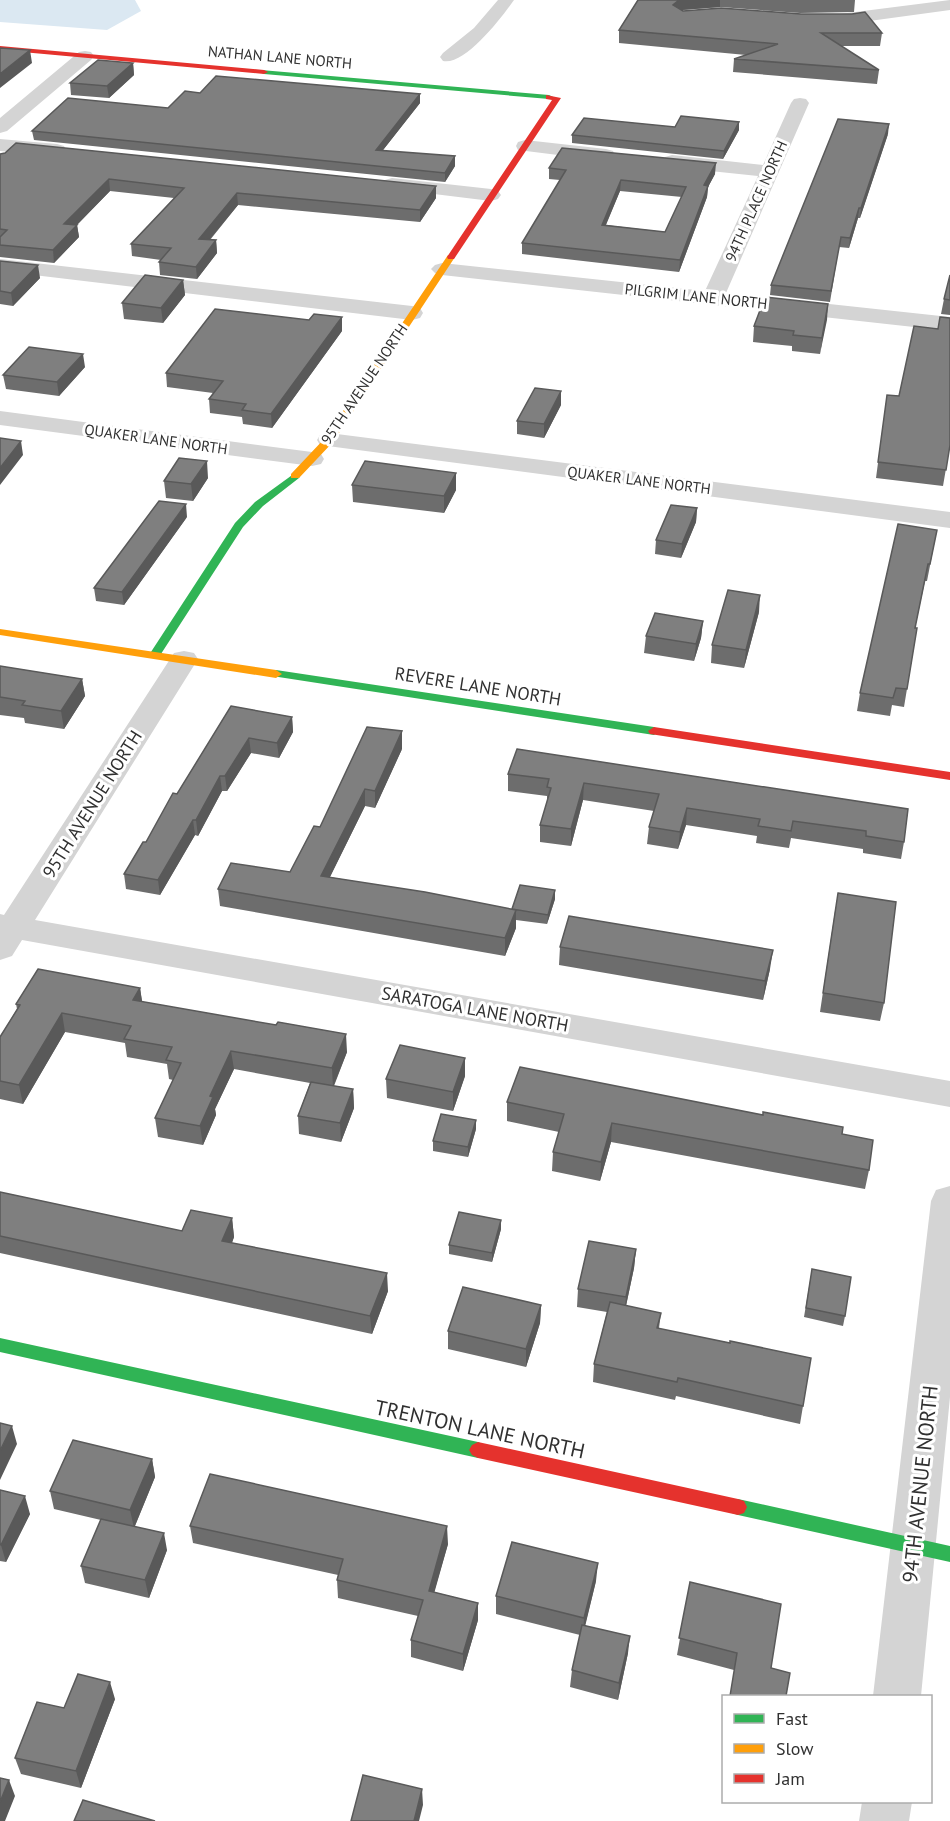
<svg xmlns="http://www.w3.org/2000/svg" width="950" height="1821" viewBox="0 0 950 1821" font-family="'PT Sans',sans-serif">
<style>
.water{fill:#dbe8f2}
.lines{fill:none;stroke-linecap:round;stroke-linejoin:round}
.street{fill:#d4d4d4;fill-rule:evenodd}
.fast{fill:#30b455;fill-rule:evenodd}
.slow{fill:#ff9f0a;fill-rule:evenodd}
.jam{fill:#e5322d;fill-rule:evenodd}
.wall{fill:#6d6d6d;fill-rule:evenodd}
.shaded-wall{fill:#595959}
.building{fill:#7f7f7f;stroke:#595959;stroke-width:1.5;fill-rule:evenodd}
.labels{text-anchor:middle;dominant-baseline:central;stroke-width:6;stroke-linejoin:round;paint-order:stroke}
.far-street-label{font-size:15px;fill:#303030;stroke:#fff}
.street-label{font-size:18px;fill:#303030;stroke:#fff}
.near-street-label{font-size:21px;fill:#303030;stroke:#fff}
</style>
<rect width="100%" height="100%" fill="#fff"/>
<!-- water -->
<path class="water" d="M0,0H135L141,11L107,30L0,22Z"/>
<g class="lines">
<!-- street -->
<path class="street" d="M498,0H514C502,17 465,66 443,61L440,57L443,53L474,28Z
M950,0V10L840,25L824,26L816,21L824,16Z
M85,51L91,52L94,56L91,60L7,131L0,133V118L79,52Z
M800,98L806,99L809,103L726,293L950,317V331L442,275L435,273L431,269L435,265L442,263L705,291L758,176L672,167L665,165L662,161L665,157L672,155L763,165L791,103L794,99Z
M0,139L57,144L64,146L66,150L64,154L57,156L0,151Z
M525,140L606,149L613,151L615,155L613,159L606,161L518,150L516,146L518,142Z
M392,178L491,189L498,191L501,195L498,199L491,201L385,188L382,184L385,180Z
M0,259L412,306L420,308L423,313L420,318L412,320L0,271Z
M0,411L312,452L321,454L324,459L321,464L312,466L0,425Z
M329,433L950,512V528L320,445L317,440L320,435Z
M184,651L194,653L198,659L35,920L950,1081V1107L22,940L12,956L0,960V914L4,915L174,653Z
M950,1186V1397L921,1696H873L931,1201L936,1190Z
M862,1802H912L909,1821H859Z"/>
<!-- fast -->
<path class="fast" d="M261,70L549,95L553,97L549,99L264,74L260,72Z
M295,473L300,476L299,478L263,506L243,527L159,657H151L149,655L235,523L255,502Z
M276,670L654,727L660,731L654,735L272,676L270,674L272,672Z
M0,1338L478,1442L484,1445L487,1450L484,1455L478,1458L0,1352Z
M738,1499L950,1546V1562L738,1515L732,1513L729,1507L732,1501Z"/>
<!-- slow -->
<path class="slow" d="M448,255L455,257L333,442L299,478H291V474L325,438Z
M0,629L276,670L282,674L276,678L0,635Z"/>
<!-- jam -->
<path class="jam" d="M0,46L264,70L268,72L264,74L0,50Z
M546,95L561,98L454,259H448L447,257L552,100L546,99Z
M654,727L950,772V780L650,734L648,731Z
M478,1442L738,1499L744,1501L747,1507L744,1513L738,1515L478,1458L472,1455L469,1450L472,1445Z"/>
</g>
<!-- wall -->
<path class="wall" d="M638,0H855L854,12L800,13L720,7L681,10L683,11L882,33L880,46H841L879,70L877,84L733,72L734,59L746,55L619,43V30Z
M133,63L134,75L109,98L71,95L70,83Z
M200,93L420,94V103L383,150L455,166L445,182L34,140L32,131L168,108Z
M739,122V130L723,159L572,143V135Z
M888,134L860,218H858L849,248L839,247L830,302L770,295L771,285Z
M0,154L436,198L420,222L238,205L210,240H216L217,253L197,279L160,275L159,262L161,260L132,256L131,244L174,198L110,191L77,225L79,237L54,263L0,257Z
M549,168L715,174L708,187L707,197L679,272L522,254V243L560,180L549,179ZM620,191L682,197L665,232L606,225Z
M0,261L40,278L13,306L0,304Z
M950,275V315L941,314L944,299Z
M183,280L185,295L163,323L124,319L122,303Z
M828,304L820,354L792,351V346L753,342L754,326Z
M938,329L950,445L943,486L876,478L887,395L899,396Z
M342,331L272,428L243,424L242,417L210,413L209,399L213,393L167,387L166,373Z
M85,367L59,396L6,389L3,375Z
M561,405L544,438L517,434V421Z
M208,478L193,501L166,498L164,481Z
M352,485L456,490L444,513L353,502Z
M697,508L696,522L681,558L655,554L656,540Z
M187,517L124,605L96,601L94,588Z
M937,530L927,581H925L915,628H917L904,707L892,705L890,716L857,711L860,693Z
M759,612L744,668L711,663L712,645Z
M703,621L701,638L694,661L644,653L646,636Z
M0,666L82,679L85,696L64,729L25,723L24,718L0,715Z
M231,706L292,717L293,732L279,758L251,753L227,791H222L198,836L195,835L160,895L126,889L124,874L146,842L177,794Z
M402,749L375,808L365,806L330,877L512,909L555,890V899L547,924L516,920V928L505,956L220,906L218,889L290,872L320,827Z
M508,774L908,809L904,842L901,859L863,853V849L791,838L789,848L756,843L757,836L686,825L678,849L647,844L649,827L654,811L583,800L571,846L540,842V825L547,804V796L508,791Z
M835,911L884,1003L880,1021L820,1012Z
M560,947L770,969L763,1000L559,965Z
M140,988L142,1002L347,1052L334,1086L353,1089L354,1108L341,1142L299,1134L298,1116L310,1083L234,1069L215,1109L216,1115L203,1145L158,1137L155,1118L173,1080L169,1079L167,1064L127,1057L125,1043L65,1032L23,1104L0,1099V1037L17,1009L16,1004Z
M465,1058V1076L453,1111L387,1098L386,1079Z
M507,1102L842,1134L869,1170L865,1189L611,1142L600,1181L552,1171L553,1152L559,1132L507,1121Z
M476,1129L468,1157L433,1151V1141Z
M0,1192L182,1231L232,1218L234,1237L232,1243L388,1291L372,1334L0,1253Z
M501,1220V1229L492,1262L449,1254V1245Z
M636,1249L634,1268L626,1306L661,1313L659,1328L803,1406L800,1424L676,1396L675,1400L593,1382L594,1364L607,1312L577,1307L578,1289Z
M812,1269L845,1316L843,1326L804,1317Z
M541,1305L540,1323L526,1367L448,1349V1331Z
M152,1459L155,1477L135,1526L167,1550L149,1598L85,1583L81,1566L101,1520L54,1509L50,1491Z
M0,1490L30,1514L6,1562L0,1561Z
M190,1526L448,1544L434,1592L478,1603V1620L463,1671L411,1657V1640L418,1616L338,1598L337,1580L338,1575L193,1543Z
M596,1581L585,1625L628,1653L618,1700L570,1687L572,1670L580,1635L496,1614V1596Z
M690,1582L771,1668L734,1670L677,1655Z
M115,1699L81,1788L21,1774L15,1758L64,1708Z"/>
<!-- shaded-wall -->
<path class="shaded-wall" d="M679,0H720V7L682,10L672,18L673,5Z
M30,50L32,63L0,88V74Z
M133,63L134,75L109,98L107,86Z
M420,94V103L376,159V150Z
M739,122V130L723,159L724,151Z
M889,124L888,134L860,218L861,208Z
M455,156V166L445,182V173Z
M716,163L715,174L708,187L707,197L679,272L680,260L704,185Z
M109,179L110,191L66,236L64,224Z
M621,180L620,191L601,236L602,225Z
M436,186V198L420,222V210Z
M237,193L238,205L200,251L199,239Z
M859,208L858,218L849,248L850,238Z
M77,225L79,237L54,263L53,250Z
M216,240L217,253L197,279L196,267Z
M38,265L40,278L13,306L11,293Z
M183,280L185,295L163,323L161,308Z
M828,304L827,320L820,354L822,338Z
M342,317V331L272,428L271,414Z
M83,354L85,367L59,396L57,382Z
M561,391V405L544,438V424Z
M21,441L23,455L0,485V468Z
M207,461L208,478L193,501L191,484Z
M456,473V490L444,513V496Z
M186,504L187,517L124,605L122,592Z
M697,508L696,522L681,558L682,544Z
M760,595L759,612L744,668L746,650Z
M703,621L701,638L694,661L696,644Z
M82,679L85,696L64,729L61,711Z
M292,717L293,732L279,758L277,743Z
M402,731V749L375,808V791Z
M249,738L251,753L227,791L225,776Z
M220,776L222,791L198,836L196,820Z
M584,783L583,800L571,846V829Z
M365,789V806L322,893L321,876Z
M687,808L686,825L678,849L680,832Z
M193,820L195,835L160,895L158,880Z
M555,890V899L547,924L548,915Z
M516,910V928L505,956V938Z
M773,950L770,969L763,1000L765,981Z
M140,988L143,1007L133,1000Z
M62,1013L65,1032L23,1104L19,1085Z
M346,1034L347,1052L333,1087L332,1068Z
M231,1051L234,1069L215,1109L216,1115L203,1145L200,1126L210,1096Z
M465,1058V1076L453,1111V1092Z
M353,1089L354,1108L341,1142L340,1123Z
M476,1120V1129L468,1157V1147Z
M612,1123L611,1142L600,1181L601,1162Z
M232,1218L234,1237L225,1260L222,1241Z
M501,1220V1229L492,1262V1253Z
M636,1249L634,1268L624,1315L626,1297Z
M387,1273L388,1291L372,1334L370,1316Z
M541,1305L540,1323L526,1367V1349Z
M12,1426L17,1444L0,1480V1451Z
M152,1459L155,1477L134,1528L130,1510Z
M25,1496L30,1514L6,1562L1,1545Z
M447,1526L448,1544L430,1608L429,1591Z
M164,1533L167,1550L149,1598L145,1580Z
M598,1563L596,1581L583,1635L584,1618Z
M478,1603V1620L463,1671V1654Z
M630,1636L628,1653L618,1700L619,1683Z
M110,1682L115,1699L81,1788L76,1771Z
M9,1780L15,1796L5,1821H0V1802Z
M422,1789L423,1805L419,1821H414Z"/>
<!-- building -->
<path class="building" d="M638,0H679L673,5L683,11L721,8L801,14H852L865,12L882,33H821L879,70L734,59L778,44L619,30Z
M0,48L30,50L0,74Z
M98,60L133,63L107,86L70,83Z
M216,76L420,94L376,150L455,156L445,173L32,131L68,98L168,108L185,91L200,93Z
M681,116L739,122L724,151L572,135L584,118L675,127Z
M838,119L889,124L861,208H859L850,238L841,237L831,291L771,285Z
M16,143L436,186L420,210L237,193L199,239L216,240L196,267L159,262L171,248L131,244L184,188L109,179L64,224L77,225L53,250L0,245V237L7,230L0,229V154L5,153Z
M562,148L716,163L704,185L708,186L680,260L522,243L566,170L549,168ZM621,180L686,187L665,232L602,225Z
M0,261L38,265L11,293L0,291Z
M145,275L183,280L161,308L122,303Z
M950,275V300L944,299Z
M765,297L828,304L822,338L793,335L794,331L754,326Z
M215,309L309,320L314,314L342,317L271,414L242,410L246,404L209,399L223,381L166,373Z
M940,317L950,318V445L946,470L878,462L887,395L899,396L914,326L938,329Z
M29,347L83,354L57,382L3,375Z
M535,388L561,391L544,424L517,421Z
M0,438L21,441L0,468Z
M179,458L207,461L191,484L164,481Z
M365,461L456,473L444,496L352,485Z
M159,501L186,504L122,592L94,588Z
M671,505L697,508L682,544L656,540Z
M898,524L937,530L930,564H928L915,628H917L907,689L896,688L893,698L860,693Z
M728,590L760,595L746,650L712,645Z
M655,613L703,621L696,644L646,636Z
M0,666L82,679L61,711L22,705L25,701L0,697Z
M231,706L292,717L277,743L249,738L225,776H220L196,820H193L158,880L124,874L143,842H146L173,793L177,794Z
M367,727L402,731L375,791L365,789L321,876L425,892L516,910L505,938L218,889L231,863L290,872L314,826L320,827Z
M517,749L908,809L904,842L866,836V831L793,821L791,831L758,826L760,819L687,808L680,832L649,827L659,794L584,783L571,829L540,825L551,788L547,787L549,779L508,774Z
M520,885L555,890L548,915L512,909Z
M838,893L896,902L884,1003L823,993Z
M569,916L773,950L765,981L560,947Z
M38,969L140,988L133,1000L276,1025L278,1022L346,1034L332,1068L231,1051L210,1096L213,1097L200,1126L155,1118L181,1063L166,1060L172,1047L124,1039L131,1026L62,1013L19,1085L0,1081V1037L20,1005L16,1004Z
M400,1045L465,1058L453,1092L386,1079Z
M520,1067L763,1115V1112L843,1127L842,1134L873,1140L869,1170L612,1123L601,1162L553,1152L564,1114L507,1102Z
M311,1082L353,1089L340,1123L298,1116Z
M441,1114L476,1120L468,1147L433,1141Z
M0,1192L182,1231L191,1210L232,1218L222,1241L387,1273L370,1316L0,1236Z
M459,1212L501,1220L492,1253L449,1245Z
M589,1241L636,1249L626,1297L578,1289Z
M812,1269L851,1277L845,1316L806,1308Z
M463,1287L541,1305L526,1349L448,1331Z
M610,1302L661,1313L657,1328L730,1343V1341L811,1358L803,1406L678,1378L677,1382L594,1364Z
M0,1423L12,1426L0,1451Z
M73,1440L152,1459L130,1510L50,1491Z
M210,1474L447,1526L429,1591L478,1603L463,1654L411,1640L423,1600L337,1580L343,1559L190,1526Z
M0,1490L25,1496L1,1545L0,1544Z
M101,1519L164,1533L145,1580L81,1566Z
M512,1542L598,1563L584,1618L496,1596Z
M690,1582L781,1604L771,1668L790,1673L786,1696H730L737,1653L679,1638Z
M582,1625L630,1636L619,1683L572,1670Z
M78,1674L110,1682L76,1771L15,1758L37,1702L64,1708Z
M363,1775L422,1789L414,1821H351Z
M0,1778L9,1780L0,1802Z
M83,1800L155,1821H74Z"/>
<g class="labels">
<!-- far-street labels -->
<g class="far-street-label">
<text transform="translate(280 57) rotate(5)">NATHAN LANE NORTH</text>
<text transform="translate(756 201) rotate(-66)">94TH PLACE NORTH</text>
<text transform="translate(696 296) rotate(6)">PILGRIM LANE NORTH</text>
<text transform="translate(364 384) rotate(-56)">95TH AVENUE NORTH</text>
<text transform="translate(156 439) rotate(8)">QUAKER LANE NORTH</text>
<text transform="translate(639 480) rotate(7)">QUAKER LANE NORTH</text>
</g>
<!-- street labels -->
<g class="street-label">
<text transform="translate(478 686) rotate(9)">REVERE LANE NORTH</text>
<text transform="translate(92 804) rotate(-58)">95TH AVENUE NORTH</text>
<text transform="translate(475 1009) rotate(10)">SARATOGA LANE NORTH</text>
</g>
<!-- near-street labels -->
<g class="near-street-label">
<text transform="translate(480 1429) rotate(12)">TRENTON LANE NORTH</text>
<text transform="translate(920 1484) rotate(-84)">94TH AVENUE NORTH</text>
</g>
</g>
<!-- legend -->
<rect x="722" y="1695" width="210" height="108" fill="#ffffff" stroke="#acacac" stroke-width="1.5"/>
<rect x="734" y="1714" width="30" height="9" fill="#30b455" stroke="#acacac" stroke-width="1.5"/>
<text x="776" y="1725" font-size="18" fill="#303030">Fast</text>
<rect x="734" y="1744" width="30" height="9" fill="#ff9f0a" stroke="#acacac" stroke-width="1.5"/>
<text x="776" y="1755" font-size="18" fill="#303030">Slow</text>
<rect x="734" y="1774" width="30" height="9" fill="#e5322d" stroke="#acacac" stroke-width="1.5"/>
<text x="776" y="1785" font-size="18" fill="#303030">Jam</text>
</svg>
